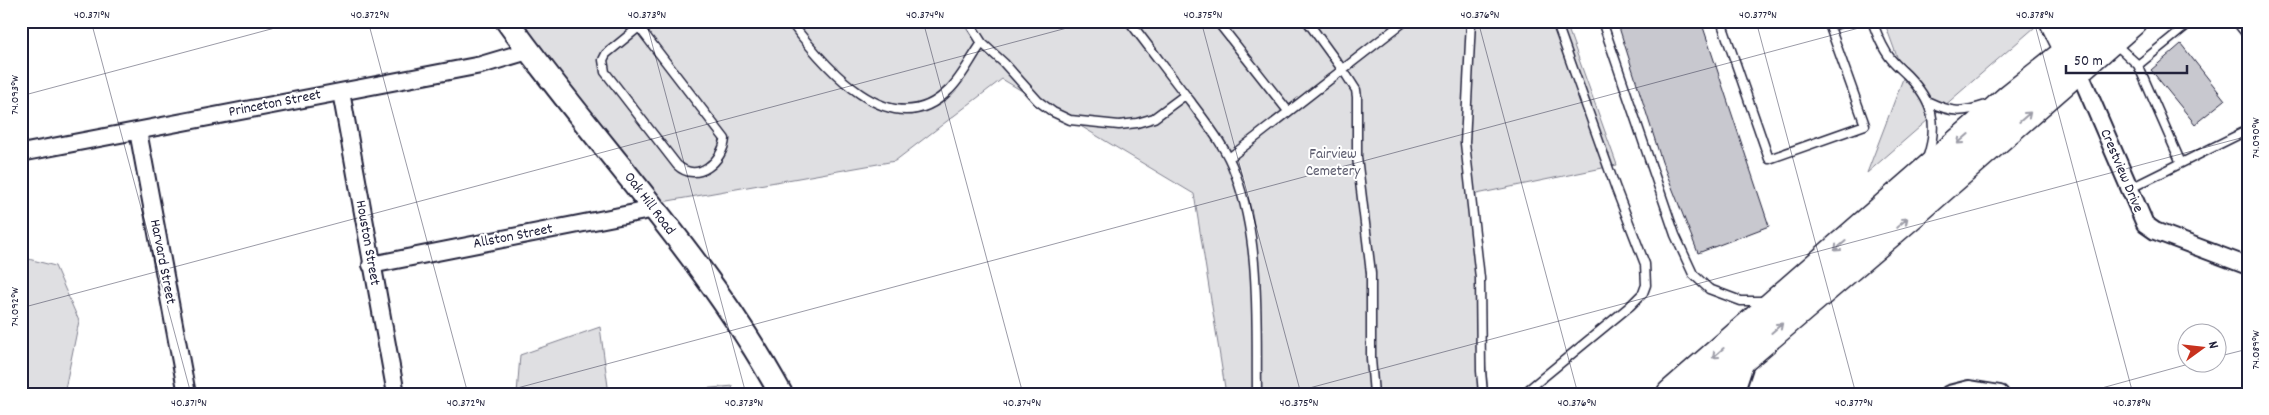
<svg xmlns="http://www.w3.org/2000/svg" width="2269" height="415" viewBox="0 0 2269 415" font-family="Dekko,sans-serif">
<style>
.green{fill:#dfdfe2;stroke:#80808e}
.building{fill:#c8c8cf;stroke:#22223b}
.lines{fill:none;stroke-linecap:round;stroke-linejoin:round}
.lane-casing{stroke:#22223b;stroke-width:11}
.street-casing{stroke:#22223b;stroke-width:20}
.secondary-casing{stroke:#22223b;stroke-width:26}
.highway-casing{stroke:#22223b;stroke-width:31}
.lane{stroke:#fff;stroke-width:8}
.street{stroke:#fff;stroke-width:16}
.secondary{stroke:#fff;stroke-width:22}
.highway{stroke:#fff;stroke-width:28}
.oneway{stroke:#9c9ca7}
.ticks{fill:none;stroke:#22223b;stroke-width:1;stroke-opacity:0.45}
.labels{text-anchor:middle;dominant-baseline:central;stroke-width:4;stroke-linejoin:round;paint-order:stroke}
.street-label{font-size:15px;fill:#22223b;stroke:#fff}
.park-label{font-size:15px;fill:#5b5b6d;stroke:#fff}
.neatline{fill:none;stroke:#22223b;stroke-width:2}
.ticks-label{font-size:12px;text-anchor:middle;fill:#22223b}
</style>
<rect width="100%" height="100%" fill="#fff"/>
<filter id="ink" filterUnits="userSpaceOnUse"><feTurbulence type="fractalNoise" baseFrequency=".02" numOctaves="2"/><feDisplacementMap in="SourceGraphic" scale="10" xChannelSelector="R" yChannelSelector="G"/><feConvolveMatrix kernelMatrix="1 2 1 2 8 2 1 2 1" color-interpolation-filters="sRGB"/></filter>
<g filter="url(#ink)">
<!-- green -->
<path class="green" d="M510,21H1576L1567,26L1617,165L1472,195L1488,394H1226L1194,194L1002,79L895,161L651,204Z
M1884,21H2042L1867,173L1904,76Z
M21,257L55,266L79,321L64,394H21Z
M600,327L609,394H517L520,355Z
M734,386L726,394H642Z"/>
<!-- building -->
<path class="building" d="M1617,21H1701L1769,226L1698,253L1662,162Z
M2181,44L2225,100L2195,124L2151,70Z"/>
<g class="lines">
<defs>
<path id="lane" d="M790,21C823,65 891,148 949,90C962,78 971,58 982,43
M968,21L982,43L1004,63L1038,101L1053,112L1070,120L1119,125L1137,123L1154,118L1185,95
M1129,21C1150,48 1170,75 1191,102C1207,124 1226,147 1235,173C1261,242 1256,321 1257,394
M1217,21L1288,111
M1307,21L1347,76L1356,90L1357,97V157L1371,273V359L1374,394
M1471,21L1465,143L1480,278L1481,371L1483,394
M1602,21L1675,235L1693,274L1709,289L1741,301H1765
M1721,21L1769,159L1865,125L1830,27L1845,21
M1872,21C1877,34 1882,48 1891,59C1896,65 1902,70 1907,75C1933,102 1939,123 1927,159
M2236,21L2248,36
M639,27L725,139C723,161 697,184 677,165L605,72L603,60L606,54Z
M2114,43L2138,65L2181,163
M2138,65L2192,21
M1929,102C1952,113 1962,113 1986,105
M1229,158L1405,21
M2129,189L2248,130
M1523,394L1630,306L1643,293L1646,285L1645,264L1616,189L1556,21"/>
<path id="street" d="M2078,69L2145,224L2155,231L2248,266
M341,92L396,394
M138,131L187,394
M21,153L481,65L528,51
M371,265L655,209
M1735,394L1747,358
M1949,394L1969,389L2000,394"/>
<path id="secondary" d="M507,21C597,146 707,258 781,394"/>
<path id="highway" d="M2054,21L2077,67
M1671,394L2010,98L2068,52L2100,21
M1701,394L1911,215L2133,21"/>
</defs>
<!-- lane casing -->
<use href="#lane" class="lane-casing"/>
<!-- street casing -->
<use href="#street" class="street-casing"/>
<!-- secondary casing -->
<use href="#secondary" class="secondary-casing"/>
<!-- highway casing -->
<use href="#highway" class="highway-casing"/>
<!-- lane -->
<use href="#lane" class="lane"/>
<!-- street -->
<use href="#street" class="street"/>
<!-- secondary -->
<use href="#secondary" class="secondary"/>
<!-- highway -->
<use href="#highway" class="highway"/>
</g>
<!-- one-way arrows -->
<defs><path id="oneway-shaft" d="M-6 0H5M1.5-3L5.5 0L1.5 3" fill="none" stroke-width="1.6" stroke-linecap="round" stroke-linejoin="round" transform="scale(1.25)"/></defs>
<g class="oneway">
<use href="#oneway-shaft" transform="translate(2025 117) rotate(-41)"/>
<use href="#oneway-shaft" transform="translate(1963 139) rotate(139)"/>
<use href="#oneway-shaft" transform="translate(1902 223) rotate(-40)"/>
<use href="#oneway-shaft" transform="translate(1840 246) rotate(139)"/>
<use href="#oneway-shaft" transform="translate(1777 328) rotate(-41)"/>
<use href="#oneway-shaft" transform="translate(1718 353) rotate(139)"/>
</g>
</g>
<!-- ticks -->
<path class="ticks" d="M91,21L191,394M368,21L468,394M646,21L746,394M923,21L1023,394M1201,21L1301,394M1478,21L1578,394M1756,21L1856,394M2034,21L2133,394M21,96L301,21M21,308L1093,21M2216,357L2248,349M495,394L1885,21M1287,394L2248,136M2080,394L2196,362"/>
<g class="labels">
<!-- street labels -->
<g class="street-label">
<text transform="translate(275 104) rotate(-11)">Princeton Street</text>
<text transform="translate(2121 171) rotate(67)">Crestview Drive</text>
<text transform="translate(649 204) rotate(53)">Oak Hill Road</text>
<text transform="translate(513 237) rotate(-11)">Allston Street</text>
<text transform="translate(367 243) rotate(80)">Houston Street</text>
<text transform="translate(162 262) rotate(79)">Harvard Street</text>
</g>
<!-- park labels -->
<g class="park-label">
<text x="1333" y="155">Fairview<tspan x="1333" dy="17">Cemetery</tspan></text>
</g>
</g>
<!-- margin -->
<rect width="2269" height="415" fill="none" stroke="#fff" stroke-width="55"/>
<!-- north arrow -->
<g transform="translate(2202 348) rotate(75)"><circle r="24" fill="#ffffff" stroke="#a7a7b1"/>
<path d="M0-4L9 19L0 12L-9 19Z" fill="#c8321e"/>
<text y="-8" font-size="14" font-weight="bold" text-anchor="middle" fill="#22223b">N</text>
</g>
<!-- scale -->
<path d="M2066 65v8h121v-8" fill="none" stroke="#22223b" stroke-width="2.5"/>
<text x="2074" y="65" font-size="15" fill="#22223b" stroke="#ffffff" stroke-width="4" paint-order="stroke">50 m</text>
<rect x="28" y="28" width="2214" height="360" class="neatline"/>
<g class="ticks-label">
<text x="92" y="18">40.371°N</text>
<text x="370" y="18">40.372°N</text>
<text x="647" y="18">40.373°N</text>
<text x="925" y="18">40.374°N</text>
<text x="1203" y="18">40.375°N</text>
<text x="1480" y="18">40.376°N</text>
<text x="1758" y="18">40.377°N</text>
<text x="2035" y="18">40.378°N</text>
<text transform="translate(14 95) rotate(-90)" y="4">74.093°W</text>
<text transform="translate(2255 138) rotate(-90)" y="4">74.090°W</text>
<text transform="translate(14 307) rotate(-90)" y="4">74.092°W</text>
<text transform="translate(2255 350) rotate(-90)" y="4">74.089°W</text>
<text x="189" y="406">40.371°N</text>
<text x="466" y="406">40.372°N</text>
<text x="744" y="406">40.373°N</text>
<text x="1022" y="406">40.374°N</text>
<text x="1299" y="406">40.375°N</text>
<text x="1577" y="406">40.376°N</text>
<text x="1854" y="406">40.377°N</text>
<text x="2132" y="406">40.378°N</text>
</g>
</svg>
